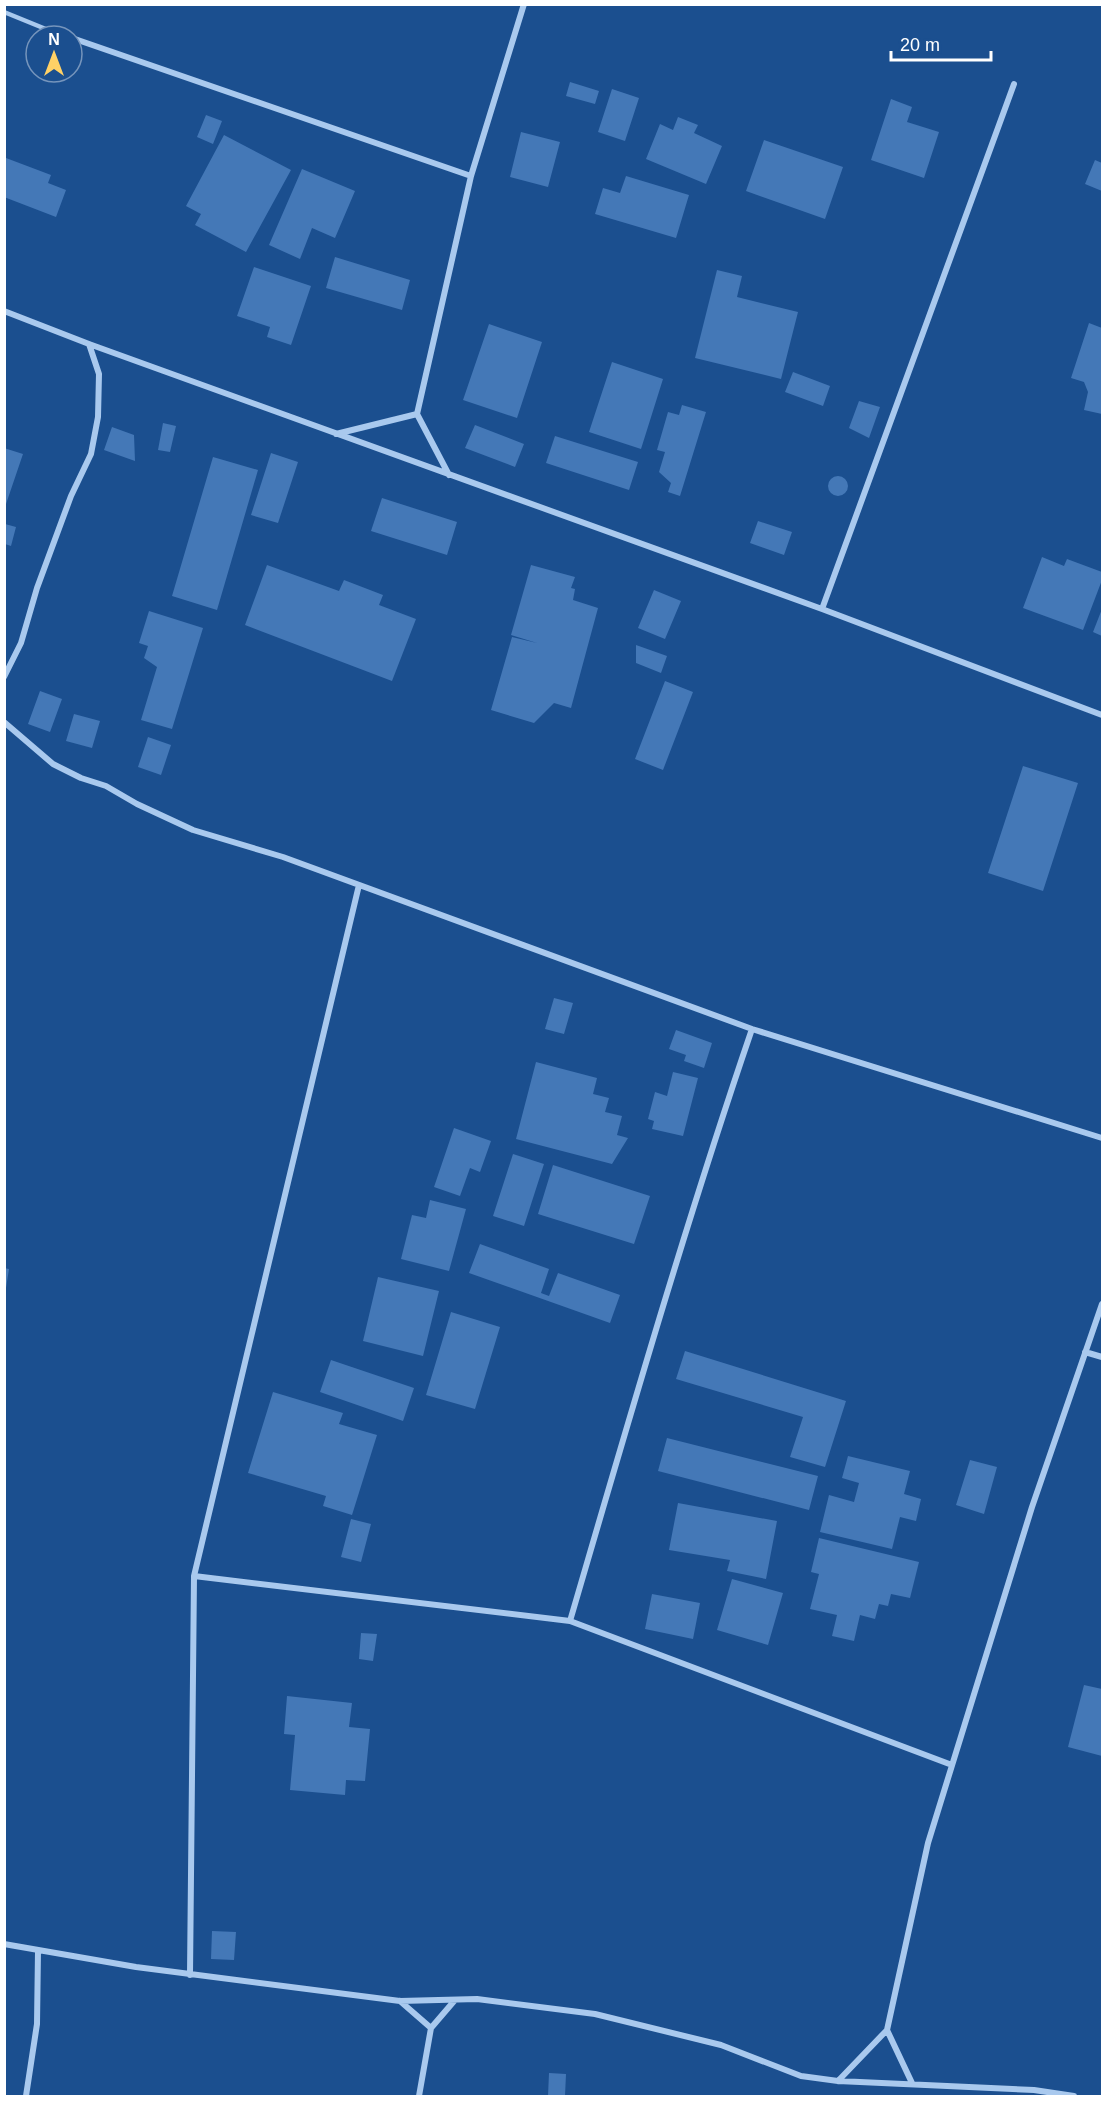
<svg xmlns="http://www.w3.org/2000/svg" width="1107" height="2101" viewBox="0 0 1107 2101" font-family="Helvetica,sans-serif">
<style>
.building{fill:#4478b7}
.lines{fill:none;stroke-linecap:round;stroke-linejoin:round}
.lane{stroke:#a9c9ee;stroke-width:4.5}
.street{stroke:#a9c9ee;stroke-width:6}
</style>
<rect width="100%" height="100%" fill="#1b4f8f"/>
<!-- building -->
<path class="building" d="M570,82L599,91L595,104L566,96Z
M612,89L639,98L625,141L598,132Z
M891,99L912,107L907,122L939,132L924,178L871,160Z
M206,115L222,121L213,144L197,137Z
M678,117L698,125L694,133L722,146L706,184L646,159L660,124L673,130Z
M521,132L560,142L548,187L510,177Z
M224,135L291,170L246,252L195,225L201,214L186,206Z
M764,140L843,167L825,219L746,191Z
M6,158L51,175L48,183L66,190L56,217L4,197Z
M1095,160L1102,163V191L1085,184Z
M302,169L355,191L335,238L312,228L300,259L269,245Z
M626,176L689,195L676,238L595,214L603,188L620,193Z
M335,257L410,280L402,310L326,288Z
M254,267L311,286L291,345L267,337L270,327L237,316Z
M717,270L742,276L737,297L798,312L781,379L695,358Z
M1089,323L1102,328V414L1084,410L1088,392L1084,382L1071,378Z
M489,324L542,342L517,418L463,400Z
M612,362L663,379L641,449L589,432Z
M793,372L830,386L823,406L785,392Z
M859,401L880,407L869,438L849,428Z
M682,405L706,412L680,496L668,492L671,483L659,472L665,452L657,450L668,412L679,415Z
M163,423L176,426L170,452L158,450Z
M475,425L524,444L515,467L465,448Z
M112,427L134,435L135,461L104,450Z
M555,436L638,462L629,490L546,463Z
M4,448L23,454L5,507H4Z
M271,453L298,462L278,523L251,515Z
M213,457L258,470L217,610L172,596Z
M828 486a10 10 0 1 1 20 0a10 10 0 1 1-20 0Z
M382,498L457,522L447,555L371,531Z
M758,521L792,532L784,555L750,543Z
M5,524L16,527L11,546L5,544Z
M1042,557L1064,566L1067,559L1102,572V580L1083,630L1023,608Z
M267,565L339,591L344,580L383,595L379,605L416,619L392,681L245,625Z
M531,565L575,577L571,588L575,589L573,600L598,608L571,708L554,703L534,723L491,710L512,637L537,643L511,635Z
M654,590L681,601L665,639L638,628Z
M1102,609V636L1093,632Z
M149,611L203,628L172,729L141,720L157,667L144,658L148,646L139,643Z
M636,645L667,656L661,673L636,663Z
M665,681L693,692L663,770L635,759Z
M40,691L62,699L50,732L28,724Z
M74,714L100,721L92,748L66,741Z
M148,737L171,745L161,775L138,767Z
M1023,766L1078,783L1043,891L988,873Z
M554,998L573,1003L564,1034L545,1029Z
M676,1030L712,1043L704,1068L684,1061L686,1055L669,1049Z
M536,1062L597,1078L593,1094L609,1098L605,1112L622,1116L617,1135L628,1138L612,1164L516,1139Z
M673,1072L698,1078L683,1136L652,1129L654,1121L648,1119L655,1092L667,1096Z
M454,1128L491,1141L480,1172L470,1168L460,1196L434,1187Z
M513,1154L544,1164L524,1226L493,1216Z
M553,1165L650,1196L634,1244L538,1214Z
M430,1200L466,1209L449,1271L401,1259L412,1215L426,1218Z
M480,1244L549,1269L541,1293L549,1296L558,1273L620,1295L610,1323L469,1273Z
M4,1268L9,1269L6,1288H4Z
M378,1277L439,1291L423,1356L363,1341Z
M451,1312L500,1327L475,1409L426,1395Z
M685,1351L846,1401L825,1467L790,1457L803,1417L676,1379Z
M331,1360L414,1388L403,1421L320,1392Z
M273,1392L343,1413L339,1424L377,1435L352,1515L323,1506L326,1496L248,1473Z
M667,1438L818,1476L809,1510L658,1471Z
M848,1456L910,1471L904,1494L921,1499L916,1521L900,1517L892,1549L820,1532L829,1495L854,1502L859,1483L842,1478Z
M970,1460L997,1467L984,1514L956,1505Z
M678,1503L777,1521L766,1579L727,1571L730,1560L669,1550Z
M351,1519L371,1524L361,1562L341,1557Z
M819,1538L919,1562L910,1598L891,1594L888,1606L879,1604L875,1619L860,1615L854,1641L832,1636L837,1615L810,1609L819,1574L811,1572Z
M732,1579L783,1593L768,1645L717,1630Z
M652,1594L700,1603L693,1639L645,1629Z
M361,1633L377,1634L373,1661L359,1659Z
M1084,1685L1102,1689V1756L1068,1747Z
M287,1696L352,1703L349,1727L370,1729L365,1781L346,1780L345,1795L290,1790L295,1735L284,1734Z
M212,1931L236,1932L234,1960L211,1959Z
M549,2073L566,2074L565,2096H548Z"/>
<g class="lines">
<!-- lane -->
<path class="lane" d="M4,12L58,34"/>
<!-- street -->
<path class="street" d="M58,34L65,36
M72,38L471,176L417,414L336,434
M471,176L524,4
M4,311L89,344L822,609L1102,715
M417,414L449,475
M822,609L1014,84
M4,677L21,643L37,588L71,496L91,454L98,417L99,374L89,344
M4,722L53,764L81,778L106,786L137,804L193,830L283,857L752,1029L1102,1138
M1085,1352L1102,1357
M194,1576L570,1621L952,1765
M570,1621C628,1423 685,1225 752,1029
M4,1944L136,1967L400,2001L477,1999L595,2014L721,2045L801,2076L838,2081L1034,2090L1074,2096
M190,1975L194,1576L359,885
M400,2001L431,2028
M887,2030L912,2083
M838,2081L887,2030L928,1843L1032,1507L1102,1304
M26,2096L37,2024L38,1951
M419,2096L431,2028L455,2000"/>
</g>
<!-- border -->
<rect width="1107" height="2101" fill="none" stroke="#ffffff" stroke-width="12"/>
<!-- north arrow -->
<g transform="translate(54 54)"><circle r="28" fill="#1b4f8f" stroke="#7695bc" stroke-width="1.5"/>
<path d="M0-4.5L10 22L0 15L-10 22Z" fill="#ffd166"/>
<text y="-9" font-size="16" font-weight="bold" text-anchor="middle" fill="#ffffff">N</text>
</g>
<!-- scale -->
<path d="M891 51v9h100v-9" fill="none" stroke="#ffffff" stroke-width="3"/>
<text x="900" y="51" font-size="18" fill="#ffffff" stroke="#1b4f8f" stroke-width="4.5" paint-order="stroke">20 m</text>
</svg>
